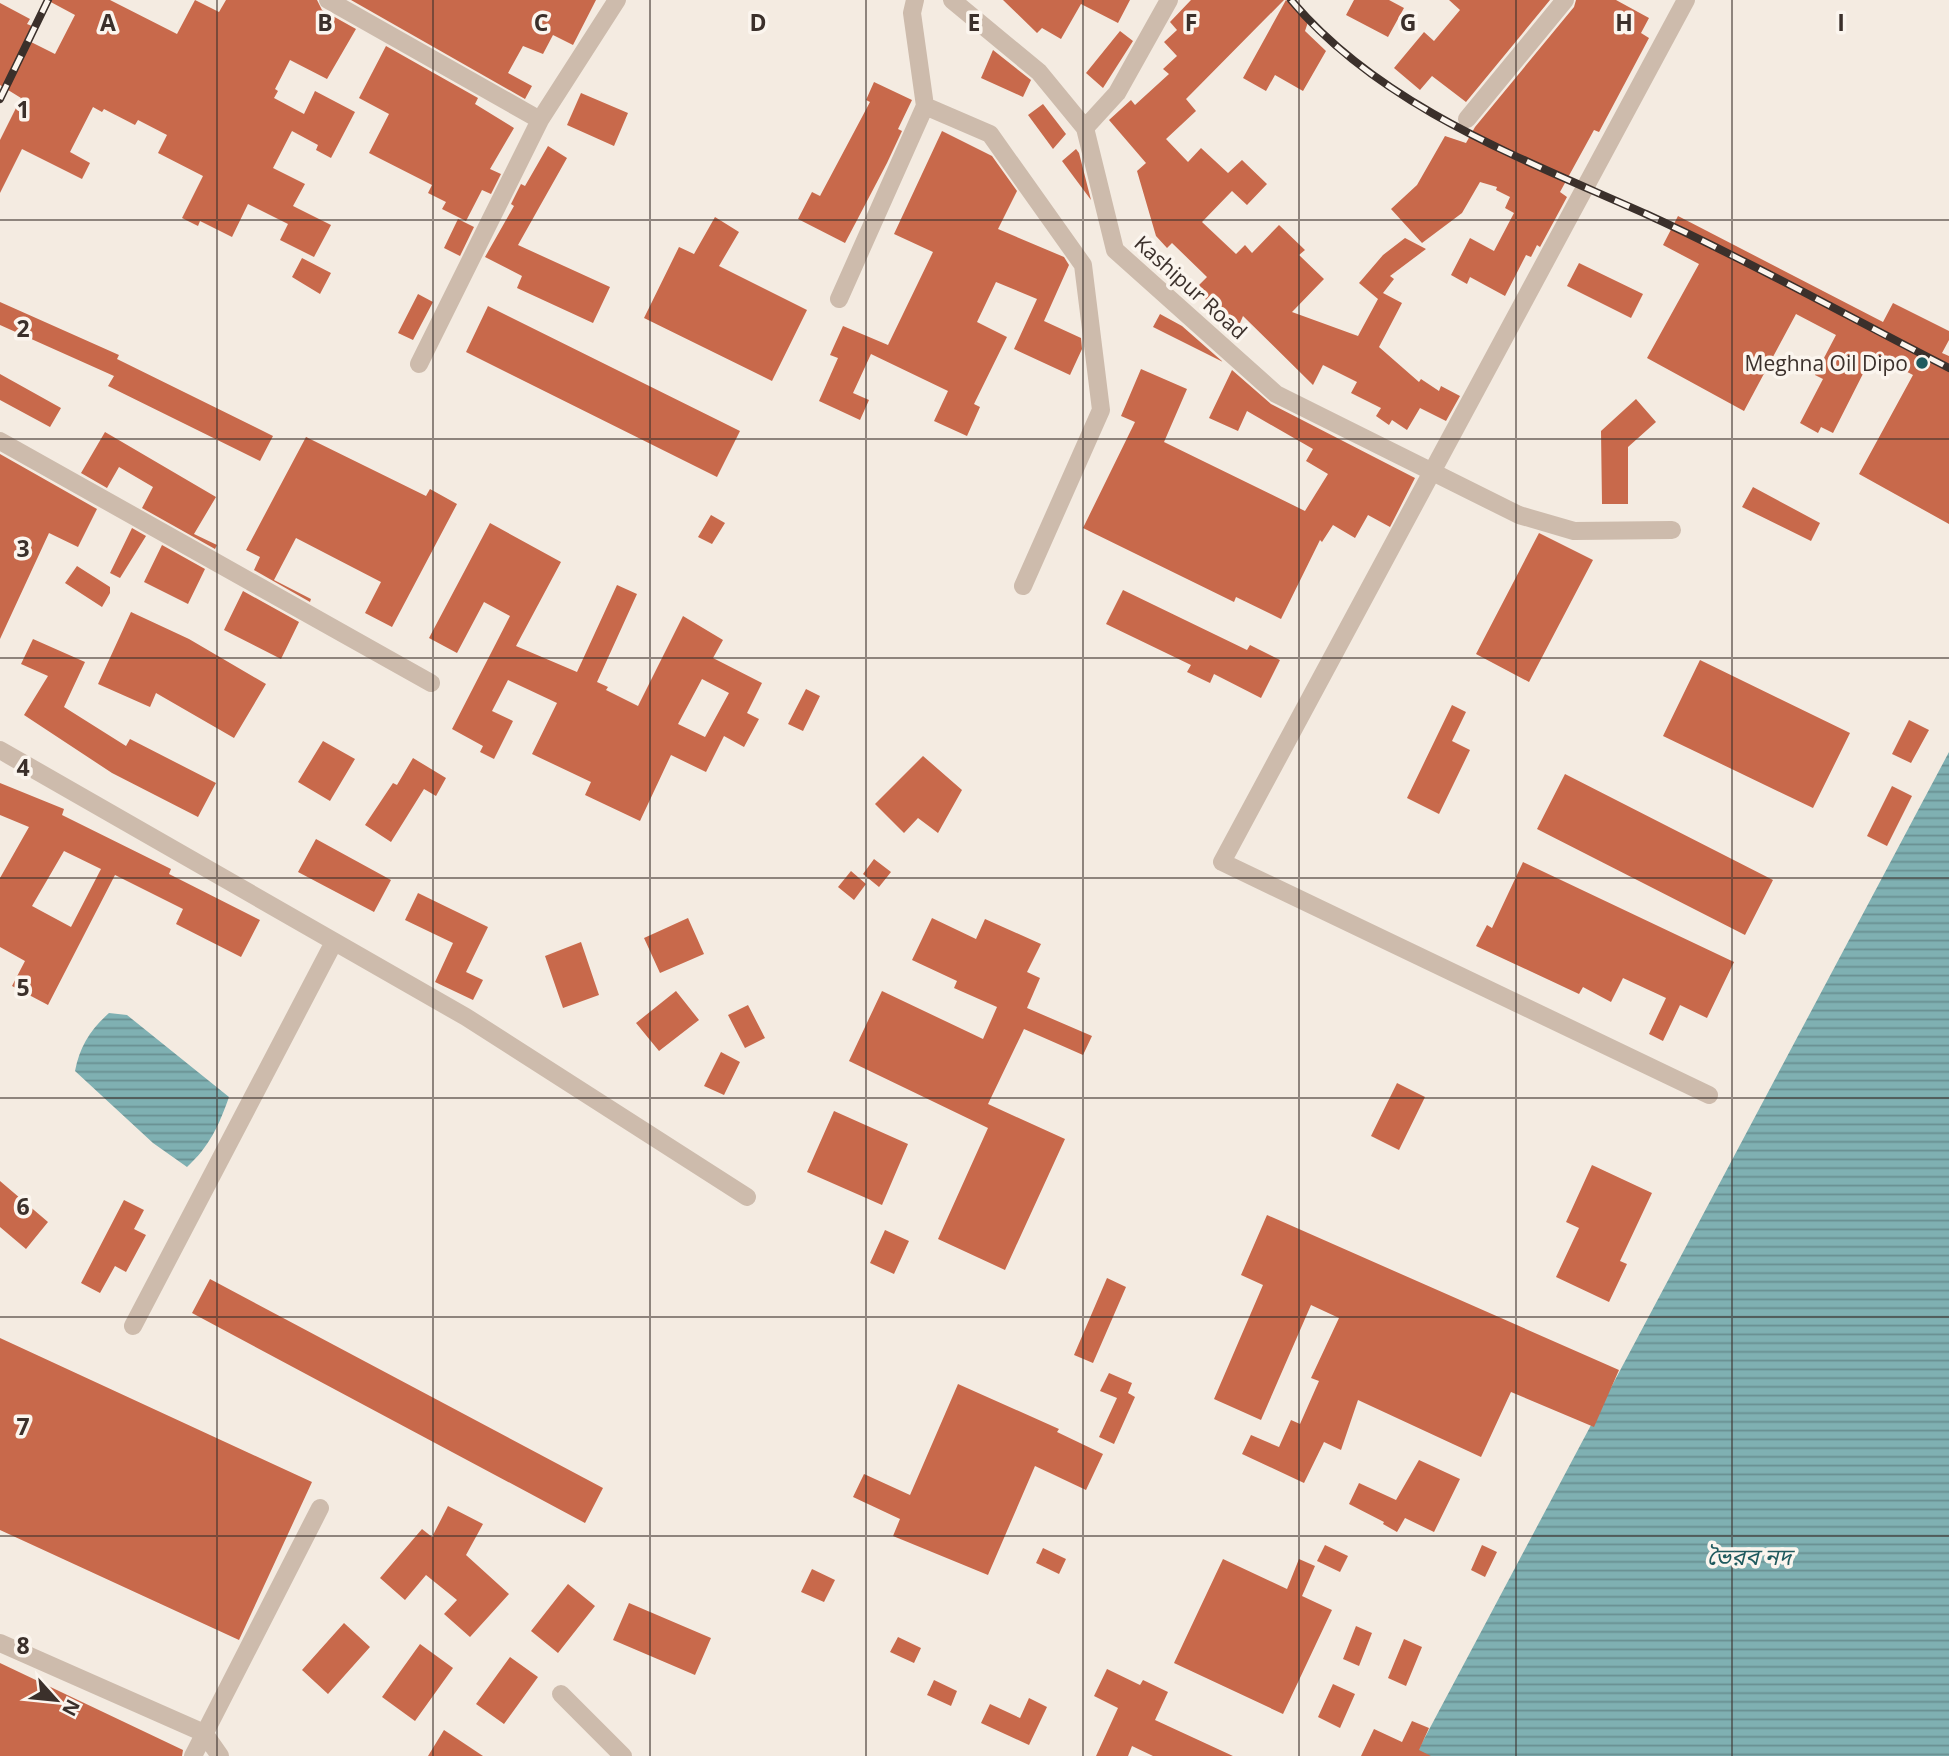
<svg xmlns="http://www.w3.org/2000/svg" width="1949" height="1756" viewBox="0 0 1949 1756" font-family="'Open Sans','Noto Sans Bengali',sans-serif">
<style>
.water{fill:url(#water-rules)}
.building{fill:#c8694b;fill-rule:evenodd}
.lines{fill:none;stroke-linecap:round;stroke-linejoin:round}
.minor{stroke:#cdbbac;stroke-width:18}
.rail-casing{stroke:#3b302b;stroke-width:8}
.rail{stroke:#fbf5ee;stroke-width:5;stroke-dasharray:16;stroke-linecap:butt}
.grid{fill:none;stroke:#3b302b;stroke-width:2;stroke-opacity:0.55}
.poi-dot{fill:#1f5a5e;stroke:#fbf5ee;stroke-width:2.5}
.labels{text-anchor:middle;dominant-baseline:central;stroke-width:7;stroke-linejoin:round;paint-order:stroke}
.street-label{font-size:21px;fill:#3b302b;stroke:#fbf5ee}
.poi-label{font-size:21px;fill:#3b302b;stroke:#fbf5ee;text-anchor:end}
.water-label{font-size:23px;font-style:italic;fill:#1f5a5e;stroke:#fbf5ee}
.grid-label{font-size:23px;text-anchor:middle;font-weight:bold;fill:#3b302b;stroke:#fbf5ee;stroke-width:7;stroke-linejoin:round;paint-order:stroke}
</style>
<defs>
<pattern id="water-rules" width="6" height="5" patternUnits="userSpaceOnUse" patternTransform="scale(1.75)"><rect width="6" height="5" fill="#7fb0b2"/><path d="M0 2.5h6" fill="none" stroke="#699091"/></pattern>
</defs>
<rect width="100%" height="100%" fill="#f4ebe1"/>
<!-- water -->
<path class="water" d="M1949,752V1756H1415Z
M109,1013L127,1015L229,1097C219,1125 210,1146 187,1167L153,1143L75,1071C80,1046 90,1030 109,1013Z"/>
<!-- building -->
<path class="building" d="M47,0H110L177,34L195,0L219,12L226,0H317L322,10L356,29L327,79L290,60L275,89L278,91L274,98L304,114L315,91L355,112L331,158L316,150L318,145L292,131L273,168L305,184L293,206L331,225L314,257L280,240L288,224L248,204L232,237L200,221L198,226L182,218L203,176L158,153L167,135L138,120L135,125L104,109L102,112L93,107L70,152L90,163L82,179L22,149L0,193V140L21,98L0,85V3L30,19L27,24L32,26L25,39L55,54L75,15Z
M351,0H596L573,45L553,35L543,54L523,46L508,73L532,86L525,99Z
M1003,0H1130L1118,23L1081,4L1061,39L1042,28L1037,33Z
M1191,0H1284L1186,99L1196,111L1166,139L1188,162L1201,148L1228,173L1242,160L1267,184L1247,205L1232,191L1202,222L1236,254L1245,245L1252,253L1279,225L1305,250L1299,255L1324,279L1292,312L1358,336L1378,299L1359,283L1383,255L1405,238L1426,249L1390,276L1394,279L1383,293L1402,303L1379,347L1419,382L1421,379L1439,391L1441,386L1460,396L1446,421L1420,408L1407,430L1392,420L1389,425L1376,416L1381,408L1351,393L1357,382L1323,365L1313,385L1243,316L1237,330L1195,289L1207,277L1172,243L1167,248L1156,236L1137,171L1146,163L1109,120L1131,100L1135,105L1169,74L1163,69L1177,56L1164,42L1177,30L1170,22Z
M1286,0L1308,22L1305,31L1326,51L1303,91L1275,75L1266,91L1243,78Z
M1354,0H1389L1404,8L1388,37L1346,15Z
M1449,0H1550L1466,102L1432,76L1420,90L1394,68L1424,32L1434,41L1460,10Z
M1576,0H1616L1649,18L1641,33L1649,38L1599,132L1594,130L1560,192L1567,197L1540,247L1537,245L1531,257L1526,255L1505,296L1470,277L1467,284L1451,275L1470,238L1494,251L1514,213L1505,208L1510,197L1496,190L1497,187L1480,182L1462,213L1422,243L1391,209L1417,185L1445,136L1466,143L1475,127L1574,7Z
M1120,31L1133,41L1103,88L1086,73Z
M386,46L478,98L475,104L514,128L490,169L501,174L491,194L482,190L466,221L442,209L446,202L428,193L432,185L369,153L389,114L359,98Z
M993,50L1031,80L1023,97L981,78Z
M874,82L912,100L898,129L902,131L887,163L845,243L798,219L812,192L820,196L870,102L866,100Z
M581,93L628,113L614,146L567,125Z
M1043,104L1066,134L1053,149L1028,115Z
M942,131L992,156L1017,191L998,229L1064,257L1069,265L1044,321L1081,338L1082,349L1070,375L1014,349L1037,299L996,282L977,322L1007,337L974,404L980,407L967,436L934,421L948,391L871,354L853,393L869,400L860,420L819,401L838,358L830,355L843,326L888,345L933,252L894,234Z
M548,146L567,158L518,245L610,287L593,323L517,288L522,276L485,257L514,206L511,204L521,184L525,186Z
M1076,149L1079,153L1091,200L1062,161Z
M1678,216L1883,322L1893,303L1949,331V340L1942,353L1949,356V524L1859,474L1913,375L1873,354L1833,433L1821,427L1818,433L1800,423L1823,379L1815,375L1836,335L1796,314L1744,411L1647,358L1699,264L1663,245Z
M715,217L739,232L719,266L807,310L772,381L644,318L679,247L694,254Z
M458,219L474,227L460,256L444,248Z
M302,258L331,273L320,294L292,277Z
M1579,263L1643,294L1631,318L1567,286Z
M418,294L433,302L413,340L398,333Z
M0,302L119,355L117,359L273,436L260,461L108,386L114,376L0,325Z
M488,306L740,431L717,477L466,352Z
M1160,314L1182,326L1223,362L1153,327Z
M1141,369L1187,389L1164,442L1305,511L1328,474L1306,461L1313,449L1247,411L1238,431L1209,418L1232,370L1271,404L1415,478L1390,527L1368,515L1355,538L1333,525L1322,542L1320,540L1281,619L1236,597L1234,602L1083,528L1135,422L1121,416Z
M0,374L61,408L50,427L0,400Z
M1636,399L1656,422L1628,447V504H1602L1601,431Z
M105,432L216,497L194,534L217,545L215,549L142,508L153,487L119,467L107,488L81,473Z
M306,437L426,496L430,489L457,504L392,627L365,613L381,582L296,538L274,580L311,599L310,602L254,570L260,557L246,550Z
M0,454L97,509L78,547L49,533L0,639Z
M1753,487L1820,523L1811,541L1742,507Z
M711,515L725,523L712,544L698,537Z
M490,523L561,562L516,646L577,672L617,585L637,594L597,682L608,687L606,690L638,706L683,616L723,640L713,658L762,683L747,713L759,719L744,747L724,736L706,772L671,755L640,821L585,795L591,782L532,754L557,703L508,680L492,711L513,721L494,759L480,752L483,746L452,729L510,616L484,602L457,653L429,638ZM702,679L729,693L705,737L678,724Z
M132,528L146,536L120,578L110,573Z
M1539,533L1593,560L1529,682L1476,654Z
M162,545L205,569L188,604L144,582Z
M77,566L110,587V593L102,607L65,583Z
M1123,590L1247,650L1250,645L1280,660L1261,698L1214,674L1210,683L1187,672L1191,665L1106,624Z
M243,591L299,622L281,659L224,630Z
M131,612L189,639L266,684L234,738L156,693L150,707L98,684Z
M33,639L85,662L64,707L126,746L130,739L216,783L198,817L112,773L24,715L48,676L21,664Z
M1700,660L1850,733L1813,808L1663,736Z
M806,689L820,696L803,731L788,724Z
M1452,705L1466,712L1452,741L1470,750L1439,814L1407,798Z
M1909,720L1929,730L1911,763L1892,754Z
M323,741L355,759L330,801L298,782Z
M923,756L962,790L938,833L918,818L904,833L875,804Z
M413,758L446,778L436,796L424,789L391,842L365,825L393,783L397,785Z
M1565,774L1773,880L1745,935L1537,829Z
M0,783L64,809L62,815L171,869L169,874L260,920L241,957L176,924L183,909L115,875L48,1005L12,986L25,961L0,947V878L29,827L0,815ZM64,851L101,869L71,927L32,906Z
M1892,786L1912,796L1887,846L1867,836Z
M316,839L391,880L374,912L298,872Z
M874,859L891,872L879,887L863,874Z
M1523,862L1734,962L1707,1018L1680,1005L1663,1041L1649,1034L1666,998L1623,978L1611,1002L1583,987L1579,994L1476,946L1487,925L1492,928Z
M851,871L866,884L854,900L838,887Z
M418,893L488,927L466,972L483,980L473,1000L435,982L453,943L405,920Z
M688,918L704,954L660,973L644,938Z
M932,918L976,939L985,919L1041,944L1027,972L1040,978L1027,1008L1092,1036L1083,1055L1024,1029L988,1104L1065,1139L1005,1270L938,1239L988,1128L849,1061L882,991L983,1039L997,1007L954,988L957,981L912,960Z
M581,942L599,995L563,1008L545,956Z
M676,991L699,1020L659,1051L636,1023Z
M748,1005L765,1038L745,1048L728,1015Z
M721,1052L740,1062L724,1095L704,1086Z
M1397,1083L1425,1097L1399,1150L1371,1136Z
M834,1111L908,1144L882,1205L807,1172Z
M1592,1165L1652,1193L1620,1261L1627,1264L1609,1302L1556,1277L1579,1228L1566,1222Z
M0,1181L48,1222L26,1249L0,1227Z
M124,1200L144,1210L134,1229L146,1235L126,1272L115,1266L100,1293L81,1283Z
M1267,1215L1619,1370L1594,1427L1511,1392L1481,1457L1358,1400L1341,1450L1324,1442L1304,1483L1242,1454L1251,1435L1279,1447L1291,1420L1300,1424L1319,1381L1311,1378L1339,1318L1311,1305L1261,1420L1214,1399L1263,1285L1241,1275Z
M885,1230L909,1241L894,1274L870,1263Z
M1107,1278L1126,1287L1093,1363L1074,1355Z
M210,1279L603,1488L585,1523L192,1313Z
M0,1338L312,1482L239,1640L0,1530Z
M1109,1373L1132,1383L1128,1393L1135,1397L1114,1444L1099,1437L1117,1398L1100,1391Z
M958,1384L1059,1429L1057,1432L1103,1454L1086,1490L1035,1466L988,1575L893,1536L900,1519L853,1497L864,1474L910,1495Z
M1419,1460L1460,1479L1434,1532L1405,1518L1397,1532L1383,1524L1384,1522L1349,1504L1359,1483L1396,1500Z
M448,1506L483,1524L466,1555L509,1594L470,1637L444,1614L457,1600L426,1575L405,1600L380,1578L422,1529L432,1537Z
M1325,1545L1348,1556L1340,1572L1317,1561Z
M1482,1545L1497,1552L1485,1577L1471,1570Z
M1043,1548L1066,1559L1059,1574L1036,1563Z
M1223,1559L1287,1589L1299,1559L1315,1566L1302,1596L1332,1610L1283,1714L1174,1663Z
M812,1569L835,1580L824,1602L801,1592Z
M568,1584L595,1606L558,1653L531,1631Z
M629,1603L711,1638L695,1675L613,1640Z
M344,1623L370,1647L328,1694L302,1670Z
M1356,1626L1372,1633L1359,1666L1343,1659Z
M898,1637L921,1648L914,1663L890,1652Z
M1404,1639L1422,1647L1406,1686L1388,1678Z
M420,1644L453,1668L415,1721L382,1697Z
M510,1657L538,1677L504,1724L476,1704Z
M0,1663L183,1750L182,1756H0Z
M1107,1669L1140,1685L1143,1680L1168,1692L1155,1720L1233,1756H1153L1132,1746L1128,1756H1096L1118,1708L1094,1696Z
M934,1680L957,1691L951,1706L927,1695Z
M1333,1684L1355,1694L1340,1728L1318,1717Z
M1029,1698L1047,1707L1029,1745L981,1723L990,1704L1020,1718Z
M1412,1721L1429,1728L1419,1750L1431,1756H1361L1374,1729L1402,1742Z
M444,1730L483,1756H428Z"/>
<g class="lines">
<!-- minor -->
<path class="minor" d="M328,0L540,120
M915,0L912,13L925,106L990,134L1083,265L1101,410L1023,586
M952,0L1039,72L1085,128L1115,250L1276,394L1519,515L1574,531L1672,530
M1686,0L1222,862L1709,1095
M1467,119L1565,0
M1085,128L1117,93L1169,0
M839,299L925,106
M419,364L540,120L617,0
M0,441L431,683
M0,750L466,1017L747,1197
M133,1326L334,942
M0,1643L204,1733L220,1756
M561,1694L623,1756
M193,1756L320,1508"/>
<defs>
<path id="rail" d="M1291,0C1381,107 1523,159 1646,214C1749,261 1849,317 1949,368
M0,99L48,0"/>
</defs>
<!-- rail casing -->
<use href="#rail" class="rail-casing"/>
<!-- rail -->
<use href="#rail" class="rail"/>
</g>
<!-- grid -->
<path class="grid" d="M217,0V1756M433,0V1756M650,0V1756M866,0V1756M1083,0V1756M1299,0V1756M1516,0V1756M1732,0V1756M0,220H1949M0,439H1949M0,658H1949M0,878H1949M0,1098H1949M0,1317H1949M0,1536H1949"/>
<!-- markers -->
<circle class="poi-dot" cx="1922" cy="363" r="7"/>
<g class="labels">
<!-- street labels -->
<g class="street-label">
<text transform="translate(1191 287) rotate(42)">Kashipur Road</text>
</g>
<!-- poi labels -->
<g class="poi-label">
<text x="1908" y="363">Meghna Oil Dipo</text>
</g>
<!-- water labels -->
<g class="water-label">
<text x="1749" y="1556">ভৈরব নদ</text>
</g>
</g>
<g class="grid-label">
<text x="108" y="31">A</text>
<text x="325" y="31">B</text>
<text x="541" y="31">C</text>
<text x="758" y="31">D</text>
<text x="974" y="31">E</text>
<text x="1191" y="31">F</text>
<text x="1408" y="31">G</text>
<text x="1624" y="31">H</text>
<text x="1841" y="31">I</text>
<text x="23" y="118">1</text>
<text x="23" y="337">2</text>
<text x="23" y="557">3</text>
<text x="23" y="776">4</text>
<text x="23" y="996">5</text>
<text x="23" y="1215">6</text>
<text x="23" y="1435">7</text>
<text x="23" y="1654">8</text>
</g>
<!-- north arrow -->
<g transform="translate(56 1700) rotate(117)" stroke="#fbf5ee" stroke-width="5" paint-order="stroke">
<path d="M0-5L12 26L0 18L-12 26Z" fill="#3b302b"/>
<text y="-10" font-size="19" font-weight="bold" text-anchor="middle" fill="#3b302b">N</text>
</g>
</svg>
